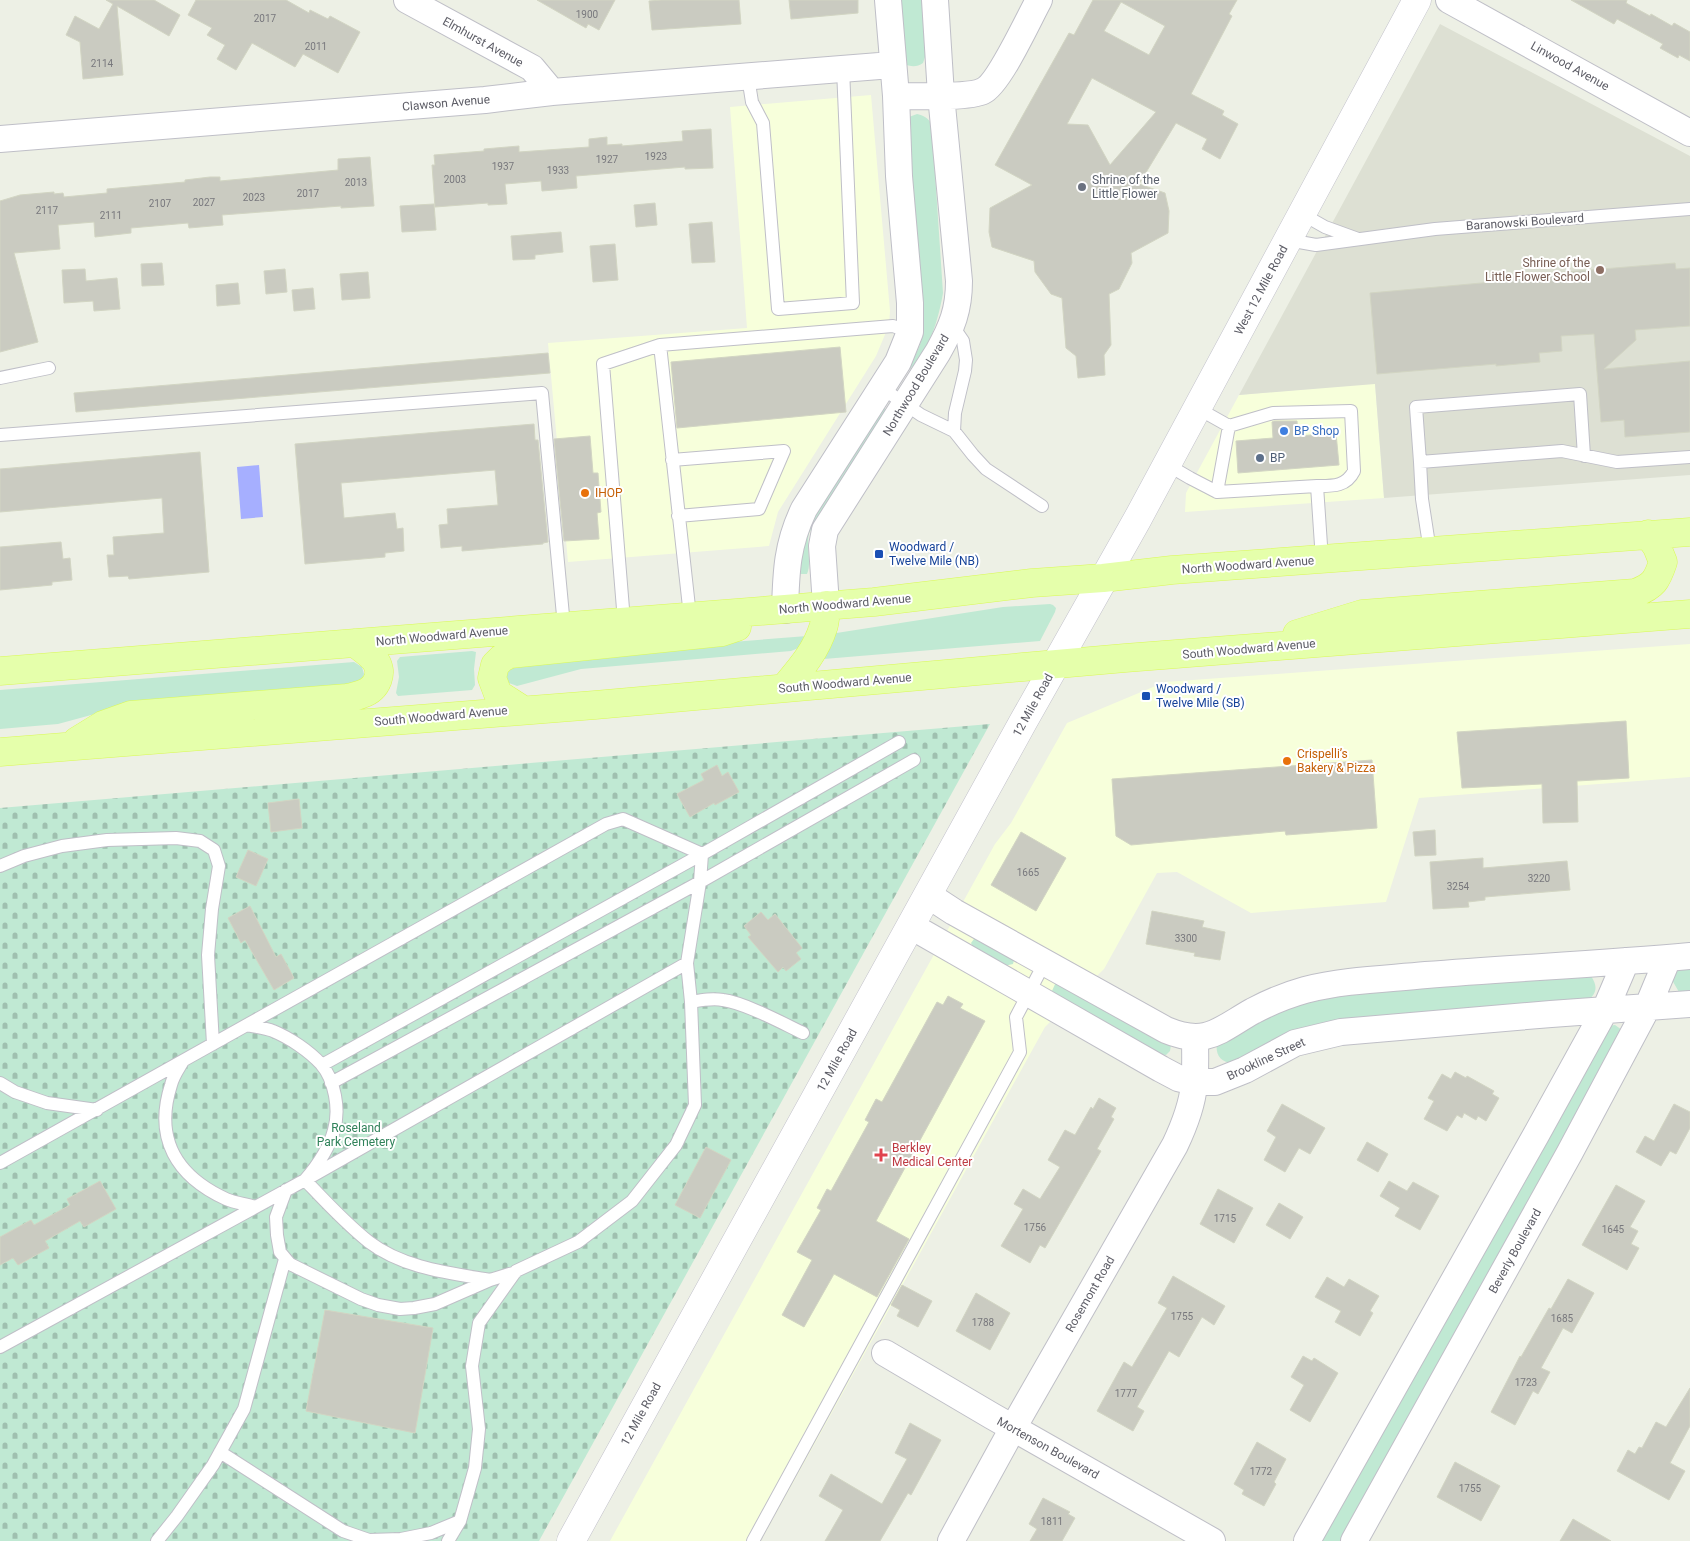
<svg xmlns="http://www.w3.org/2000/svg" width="1690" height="1541" viewBox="0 0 1690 1541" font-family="Roboto,sans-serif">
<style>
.commercial{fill:#f7ffdb}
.education{fill:#dde0d3}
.green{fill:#c0e9d3}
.cemetery{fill:url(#cemetery-stones)}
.water{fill:#a6afff}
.building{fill:#cacbc1;stroke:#d2d5c3;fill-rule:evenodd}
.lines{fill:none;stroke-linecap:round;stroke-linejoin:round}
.service-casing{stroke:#bfbfc7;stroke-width:14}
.minor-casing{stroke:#bfbfc7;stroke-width:28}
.secondary-casing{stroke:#c2c1cb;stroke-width:29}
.primary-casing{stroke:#daf955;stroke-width:29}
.service{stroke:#fff;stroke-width:12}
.minor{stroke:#fff;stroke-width:26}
.secondary{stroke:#fff;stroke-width:28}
.primary{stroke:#e5ffab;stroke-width:28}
.worship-dot{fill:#6b7280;stroke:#fff;stroke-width:2}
.education-dot{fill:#8d6e63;stroke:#fff;stroke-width:2}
.shop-dot{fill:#3f7fe0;stroke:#fff;stroke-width:2}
.service-dot{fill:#5c6f8a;stroke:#fff;stroke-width:2}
.food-dot{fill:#e8710a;stroke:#fff;stroke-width:2}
.transit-dot{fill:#1a4fb4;stroke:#fff;stroke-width:2}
.health-dot{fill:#e0444e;stroke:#fff;stroke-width:2}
.labels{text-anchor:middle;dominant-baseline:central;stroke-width:4;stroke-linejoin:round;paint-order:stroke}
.number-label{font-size:10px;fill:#78787d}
.street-label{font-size:12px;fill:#5d5d66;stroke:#fff}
.worship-label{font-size:12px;fill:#5b616d;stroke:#fff;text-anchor:start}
.education-label{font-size:12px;fill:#785e54;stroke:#fff;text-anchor:end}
.shop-label{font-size:12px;fill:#366cbe;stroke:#fff;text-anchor:start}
.service-label{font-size:12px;fill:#4e5e75;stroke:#fff;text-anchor:start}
.food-label{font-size:12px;fill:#c56008;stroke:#fff;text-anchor:start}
.transit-label{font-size:12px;fill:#164399;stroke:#fff;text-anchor:start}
.park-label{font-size:12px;fill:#30825a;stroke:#fff}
.health-label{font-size:12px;fill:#be3a42;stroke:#fff;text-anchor:start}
</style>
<defs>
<pattern id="cemetery-stones" width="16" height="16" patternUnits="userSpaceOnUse" patternTransform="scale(1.25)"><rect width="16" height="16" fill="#c0e9d3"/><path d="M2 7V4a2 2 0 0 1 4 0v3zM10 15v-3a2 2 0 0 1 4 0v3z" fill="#9fc0af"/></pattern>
</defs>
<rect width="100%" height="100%" fill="#edf0e5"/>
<!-- commercial -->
<path class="commercial" d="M871,95L890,311L889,325L876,356L778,512L769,546L568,562L548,343L747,328L730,107Z
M1375,383L1384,498L1185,512L1186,493L1239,395Z
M1690,644V777L1419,798L1386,902L1251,913L1177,872L1157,873L1104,969L1045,1027L761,1541H610L995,844L1011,823L1067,723L1165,682Z"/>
<!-- education -->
<path class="education" d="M1440,24L1690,156V475L1384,498L1375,384L1239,395Z"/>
<!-- green -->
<path class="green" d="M898,0H924L926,54L923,63C916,68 910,66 903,64Z
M917,114C925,116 931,119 932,128L943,293C939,317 929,353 910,369H908C913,358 920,349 922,337C924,321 917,304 917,288C914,231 912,174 909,117Z
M885,407V411L809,533C806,546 812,564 807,574H798L807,528L882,409Z
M1050,604L1053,605L1056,608L1055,612L1040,641L824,659L830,634L1003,607Z
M807,636L801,647L791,651L581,669L517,686L509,683L504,674L515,659Z
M472,651L476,652L474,669L475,685L472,690L398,696L396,693L399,677L397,661L400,657Z
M354,662L362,667L364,674L362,683L356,687L117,708L58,724L0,729V690Z
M977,935L1014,960L1013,964L1004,966L974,949L971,943Z
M1690,965V994L1679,992L1672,980C1675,970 1680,968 1690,965Z
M1591,976C1598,986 1597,994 1587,1001L1232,1063C1220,1062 1215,1054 1217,1042L1319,994Z
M1056,982L1171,1045L1170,1051L1166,1055L1158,1054L1056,997L1052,991Z
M1615,1025L1622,1030L1623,1037L1343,1541H1319L1608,1026Z"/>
<!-- cemetery -->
<path class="cemetery" d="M990,724L539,1541H0V808Z"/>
<!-- water -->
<path class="water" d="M259,465L263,517L241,519L237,467Z"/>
<!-- building -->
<path class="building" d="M106,0H154L180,15L169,36L117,6L123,75L83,79L80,42L66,35L75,16L99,29L113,4Z
M196,0H286L309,13L310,10L328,19L330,16L360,32L338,73L303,54L295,67L252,43L236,70L217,59L225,45L207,35L212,28L188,15Z
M537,0H615L599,30L588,24L586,28Z
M661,0H739L741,24L652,30L649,1Z
M789,0H858V13L791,19Z
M1093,0H1237L1229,14L1232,16L1191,94L1224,111L1222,115L1238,124L1220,159L1202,149L1207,139L1176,123L1139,184L1165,193L1169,211L1168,233L1131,253L1132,263L1119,289L1109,294L1111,345L1104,355L1105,375L1078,378L1076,356L1066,348L1062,298L1051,294L1035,272L1034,261L992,247L989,232L990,208L1032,185L995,165L1069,33L1074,35ZM1121,2L1165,26L1149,55L1104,31ZM1092,78L1156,112L1110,165L1088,125L1067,124Z
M1571,0H1627L1626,3L1650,16L1651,14L1672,26L1674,23L1690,32V61L1679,55L1678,58L1660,48L1663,44L1617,19L1614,24Z
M711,129L713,168L685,169V167L576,176L577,188L542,191L541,181L505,184L507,204L488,205V203L435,207L432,165H435L434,155L484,151V149L519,146V152L589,147V139L607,137V145L622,144V146L683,141L682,131Z
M370,157L374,206L341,208V206L222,215L223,225L189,228L188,223L131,228V233L95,237L94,222L58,225L60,249L14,253L38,342L0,352V201L20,195L54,192V194L63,193L64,197L107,193V189L185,182V180L210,177H220V181L338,170V159Z
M655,203L657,225L636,227L634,205Z
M434,204L436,230L402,232L400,206Z
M712,222L715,262L692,263L689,224Z
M561,232L563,252L535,255V259L513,260L511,236Z
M615,244L618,280L593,282L590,246Z
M162,263L164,285L142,286L141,264Z
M1675,263L1676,269L1690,268V326L1635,330L1636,340L1604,369L1690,361V432L1625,437L1624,420L1601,422L1594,334L1561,336L1562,351L1539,353L1540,362L1496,366V364L1377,374L1370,293L1493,282V278Z
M85,269L86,281L117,278L120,309L94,311L93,301L64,303L62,270Z
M285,269L287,292L266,294L264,271Z
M368,272L370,298L342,300L340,274Z
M238,283L240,304L217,306L216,285Z
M313,288L315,309L294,311L292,290Z
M840,347L846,412L677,428L671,362Z
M548,353L550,373L76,412L74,393Z
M1274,421H1297L1298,436L1336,433L1339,465L1238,473L1236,441L1273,438L1272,422Z
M534,424L535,440H538L548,542L543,543V544L462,551V546L441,548L439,525L448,524L447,509L498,505L495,470L341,483L344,518L395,513L397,529L403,528L404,551L385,553V557L305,564L295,444Z
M590,436L593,473H598L601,512L597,513L599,539L564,541L554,439Z
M200,452L209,572L129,579L128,576L109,577L107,555H114L113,537L164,533L162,498L0,512V469Z
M61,542L63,559L70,558L72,580L52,582V585L0,590V547Z
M1626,721L1629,778L1577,781L1578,822L1543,823L1542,784L1462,788L1457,732Z
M1372,760L1377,828L1286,835L1285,831L1131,845L1116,836L1112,779Z
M717,765L722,776L728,772L739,792L715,805L714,803L690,817L677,794L704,780L701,774Z
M299,799L302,828L271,832L268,803Z
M1435,830L1436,855L1415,856L1413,832Z
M1021,832L1066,858L1036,911L991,885Z
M248,850L268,859L256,886L236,877Z
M1483,858V868L1567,861L1570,890L1485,897V900L1468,902L1469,907L1433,909L1430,862Z
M250,906L276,957L281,954L294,978L274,990L245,940L241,943L228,918Z
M1152,911L1204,921L1202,927L1225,932L1220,960L1194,956L1195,953L1146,944Z
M761,912L768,920L775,914L802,948L796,953L801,959L786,971L783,967L778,972L748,937L751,935L744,926Z
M948,996L963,1004L960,1008L985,1021L876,1221L909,1239L877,1297L834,1274L804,1327L782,1315L812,1260L797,1252L821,1210L817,1208L827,1189L831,1191L869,1122L865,1120L876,1099L882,1102L937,1002L943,1005Z
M1455,1072L1466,1078L1467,1076L1494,1091L1492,1094L1499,1098L1486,1121L1478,1116L1476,1120L1464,1113L1462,1118L1457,1115L1447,1131L1424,1119L1434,1101L1428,1098L1442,1074L1451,1079Z
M1099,1098L1116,1108L1111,1117L1114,1119L1097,1149L1101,1151L1045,1248L1040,1245L1030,1263L1001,1246L1023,1209L1014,1204L1023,1189L1040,1199L1060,1167L1048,1160L1065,1130L1075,1135L1091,1107L1093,1109Z
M1282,1104L1325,1128L1310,1154L1299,1148L1285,1172L1264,1160L1276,1137L1267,1131Z
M1674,1104L1690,1112V1128L1676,1154L1670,1151L1661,1166L1636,1152L1645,1136L1654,1141Z
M1367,1142L1388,1154L1378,1172L1357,1160Z
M706,1147L731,1160L700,1218L675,1205Z
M100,1181L116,1209L84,1227L80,1221L45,1241L49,1248L18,1265L13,1258L0,1265V1237L31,1220L34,1225L70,1205L67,1199Z
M1389,1181L1407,1191L1413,1182L1439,1196L1420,1230L1395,1216L1400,1208L1380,1196Z
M1616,1185L1645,1201L1630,1227L1638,1231L1631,1244L1639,1248L1627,1270L1582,1245Z
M1218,1189L1253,1208L1234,1243L1200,1224Z
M1279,1203L1303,1217L1290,1239L1266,1225Z
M1173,1276L1225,1306L1214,1325L1202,1317L1179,1357L1169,1351L1137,1407L1144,1411L1133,1431L1097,1411L1124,1362L1132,1367L1167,1308L1158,1303Z
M1327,1277L1344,1287L1349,1279L1379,1296L1370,1311L1373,1313L1360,1336L1335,1322L1341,1311L1315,1297Z
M1568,1279L1594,1293L1572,1333L1563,1328L1541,1368L1550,1372L1538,1394L1533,1391L1515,1425L1491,1412L1520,1356L1521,1357L1549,1308L1551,1309Z
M902,1285L932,1301L918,1327L897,1316L900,1310L891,1305Z
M976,1293L1010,1313L990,1350L956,1331Z
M325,1310L433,1328L415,1433L306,1411Z
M1303,1356L1312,1361L1314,1358L1338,1373L1310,1422L1290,1410L1304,1385L1291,1377Z
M1690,1388V1426L1670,1463L1685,1471L1669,1500L1617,1471L1628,1450L1635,1454L1639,1447L1642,1448L1656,1422L1666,1427Z
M910,1423L941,1440L911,1495L908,1493L880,1541H825L843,1510L819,1496L831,1474L882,1504L907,1459L895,1453Z
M1257,1442L1286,1459L1274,1482L1276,1484L1264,1506L1242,1494L1244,1490L1234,1484Z
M1455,1462L1500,1486L1481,1521L1437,1497Z
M1043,1498L1070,1512L1068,1514L1075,1518L1062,1541H1030L1037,1529L1029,1524Z
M1573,1519L1611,1541H1560Z"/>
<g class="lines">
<defs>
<path id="service" d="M748,77L752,102L763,123L778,309L853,303L843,69
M1302,214L1325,227L1358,239
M1288,240L1316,245L1435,229L1690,209
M952,325L963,341L966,360L965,371L955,413L954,431
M0,378L49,368
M882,388L921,415L954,431L973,455L986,469L1042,506
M1197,408L1229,426L1217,492
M1229,426L1273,413L1351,411L1354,471C1346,487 1332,486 1317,486
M0,435L542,393L564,626
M672,460L784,451L759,509L678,516
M1420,462L1416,407L1580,394L1584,456
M1166,464L1190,478L1217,492L1317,486L1322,560
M1430,551L1422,499L1420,462L1562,451L1617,462L1690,457
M690,616L660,345L893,326L910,332
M624,621L603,364L660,345
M0,866L24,856L62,846L107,840L176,838L200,841L214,850L219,866L212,909L208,955L213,1044
M691,1002C702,1000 712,998 723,1000C745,1003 782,1023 803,1033
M247,1025C255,1027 265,1028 273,1031C290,1038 309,1051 321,1064C335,1080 340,1110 334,1130C329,1149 317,1166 305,1180C325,1201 345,1223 369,1242C403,1268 449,1273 490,1280
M183,1061C179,1068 173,1076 171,1085C154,1138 176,1176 226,1199C235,1203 246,1204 255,1207
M322,1065L706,852L899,742
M0,1083L15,1092L47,1103L97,1110
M331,1083L700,882L914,760
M0,1163L606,824L623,819L702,854L700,882L687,963L691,1002L695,1105L676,1145L632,1201L578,1242L516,1271L479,1323L472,1366L479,1429L475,1468L460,1521L448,1541
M286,1190L276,1217L277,1235L280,1252L290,1264L361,1299L378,1305L400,1309L414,1308L435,1304L490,1280L516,1272
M0,1347L305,1180L687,963
M220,1452L343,1531L369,1540L401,1539L431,1533L460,1521
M157,1541L177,1516L213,1465L244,1409L285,1259
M753,1541L1020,1052L1016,1017L1045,962"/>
<path id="minor" d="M407,0L532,68L552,92
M1449,0L1690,133
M896,96C914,96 969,98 983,91C999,84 1029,18 1039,0
M0,139L485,100L552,92L892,65
M826,605L822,546L825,530L938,352C952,327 959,310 959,281L941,95L935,0
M785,610C786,572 787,544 804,509L898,362L910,332V303L899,176L896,96L888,0
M928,895L954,912L1166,1030C1207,1047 1219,1030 1253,1011C1270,1002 1287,995 1305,990C1344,980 1386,979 1426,975C1514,968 1602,964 1690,956
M911,926L1161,1069L1178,1078L1195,1082H1215L1245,1070L1295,1043L1341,1032L1551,1014L1690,1004
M885,1353L992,1416L1212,1541
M951,1541L1013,1428L1175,1145C1184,1126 1192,1106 1194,1085C1196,1070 1195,1053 1195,1037
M1307,1541L1536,1135L1605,1010L1626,961
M1354,1541L1569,1154L1648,1006L1668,958"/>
<path id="secondary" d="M571,1541L1023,722L1137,520L1417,0"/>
<path id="primary" d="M1297,634L1362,614L1635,593C1654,586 1657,580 1663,562L1657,547L1648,534
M0,671L874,602L1032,583L1103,578L1172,570L1690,532
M785,687C800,669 816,651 823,628C826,621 825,613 826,605
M523,710L498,694L492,678L495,665L502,658L510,654L722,632L737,627
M77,741L103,725L131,715L347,698C352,697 357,696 362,694C377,689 385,672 374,659C369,653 361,648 355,643
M0,752L595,705L1125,658L1690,614"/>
</defs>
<!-- service casing -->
<use href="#service" class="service-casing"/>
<!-- minor casing -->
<use href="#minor" class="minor-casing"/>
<!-- secondary casing -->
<use href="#secondary" class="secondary-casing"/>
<!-- primary casing -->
<use href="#primary" class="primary-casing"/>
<!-- service -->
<use href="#service" class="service"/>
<!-- minor -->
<use href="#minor" class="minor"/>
<!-- secondary -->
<use href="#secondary" class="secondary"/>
<!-- primary -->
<use href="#primary" class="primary"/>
</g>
<!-- markers -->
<circle class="worship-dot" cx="1082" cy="187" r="5"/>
<circle class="education-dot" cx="1600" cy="270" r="5"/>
<circle class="shop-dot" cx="1284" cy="431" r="5"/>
<circle class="service-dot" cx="1260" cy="458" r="5"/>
<g class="food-dot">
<circle cx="585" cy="493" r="5"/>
<circle cx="1287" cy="761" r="5"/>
</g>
<g class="transit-dot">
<rect x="874" y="549" width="10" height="10" rx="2.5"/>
<rect x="1141" y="691" width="10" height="10" rx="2.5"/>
</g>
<path class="health-dot" d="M878.5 1147.5h5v5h5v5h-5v5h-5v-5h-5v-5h5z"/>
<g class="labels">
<!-- number labels -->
<g class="number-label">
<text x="587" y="14">1900</text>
<text x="265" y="18">2017</text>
<text x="316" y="46">2011</text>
<text x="102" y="63">2114</text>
<text x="656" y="156">1923</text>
<text x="607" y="159">1927</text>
<text x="503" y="166">1937</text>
<text x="558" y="170">1933</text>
<text x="455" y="179">2003</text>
<text x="356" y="182">2013</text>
<text x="308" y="193">2017</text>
<text x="254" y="197">2023</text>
<text x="204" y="202">2027</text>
<text x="160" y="203">2107</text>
<text x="47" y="210">2117</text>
<text x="111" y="215">2111</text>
<text x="1028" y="872">1665</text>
<text x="1539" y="878">3220</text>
<text x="1458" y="886">3254</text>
<text x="1186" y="938">3300</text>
<text x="1225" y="1218">1715</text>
<text x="1035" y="1227">1756</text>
<text x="1613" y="1229">1645</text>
<text x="1182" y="1316">1755</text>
<text x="1562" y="1318">1685</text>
<text x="983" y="1322">1788</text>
<text x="1526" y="1382">1723</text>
<text x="1126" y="1393">1777</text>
<text x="1261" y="1471">1772</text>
<text x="1470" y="1488">1755</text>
<text x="1052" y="1521">1811</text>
</g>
<!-- street labels -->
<g class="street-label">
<text transform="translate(483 42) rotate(29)">Elmhurst Avenue</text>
<text transform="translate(1570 66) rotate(29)">Linwood Avenue</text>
<text transform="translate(446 103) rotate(-5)">Clawson Avenue</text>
<text transform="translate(1525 222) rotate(-4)">Baranowski Boulevard</text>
<text transform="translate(1261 290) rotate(-62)">West 12 Mile Road</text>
<text transform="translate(916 385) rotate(-59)">Northwood Boulevard</text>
<text transform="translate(1248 565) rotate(-4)">North Woodward Avenue</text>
<text transform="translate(845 604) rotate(-5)">North Woodward Avenue</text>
<text transform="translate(442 636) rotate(-5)">North Woodward Avenue</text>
<text transform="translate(1249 649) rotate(-5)">South Woodward Avenue</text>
<text transform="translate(845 683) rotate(-5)">South Woodward Avenue</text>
<text transform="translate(1033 705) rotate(-61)">12 Mile Road</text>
<text transform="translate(441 716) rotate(-5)">South Woodward Avenue</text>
<text transform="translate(1266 1059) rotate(-25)">Brookline Street</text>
<text transform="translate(837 1060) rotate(-61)">12 Mile Road</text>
<text transform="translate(1515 1251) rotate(-61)">Beverly Boulevard</text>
<text transform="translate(1090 1294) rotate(-60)">Rosemont Road</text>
<text transform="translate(641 1414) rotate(-61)">12 Mile Road</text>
<text transform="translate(1048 1448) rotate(29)">Mortenson Boulevard</text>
</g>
<!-- worship labels -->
<g class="worship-label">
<text x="1092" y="180">Shrine of the<tspan x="1092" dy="14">Little Flower</tspan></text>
</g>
<!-- education labels -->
<g class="education-label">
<text x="1590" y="263">Shrine of the<tspan x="1590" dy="14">Little Flower School</tspan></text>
</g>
<!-- shop labels -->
<g class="shop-label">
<text x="1294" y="431">BP Shop</text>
</g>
<!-- service labels -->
<g class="service-label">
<text x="1270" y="458">BP</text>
</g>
<!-- food labels -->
<g class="food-label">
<text x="595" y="493">IHOP</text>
<text x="1297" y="754">Crispelli’s<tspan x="1297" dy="14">Bakery &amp; Pizza</tspan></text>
</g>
<!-- transit labels -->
<g class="transit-label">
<text x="889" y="547">Woodward /<tspan x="889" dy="14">Twelve Mile (NB)</tspan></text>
<text x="1156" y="689">Woodward /<tspan x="1156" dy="14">Twelve Mile (SB)</tspan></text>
</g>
<!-- park labels -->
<g class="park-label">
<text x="356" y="1128">Roseland<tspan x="356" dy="14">Park Cemetery</tspan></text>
</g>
<!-- health labels -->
<g class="health-label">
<text x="892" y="1148">Berkley<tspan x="892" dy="14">Medical Center</tspan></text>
</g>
</g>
</svg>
